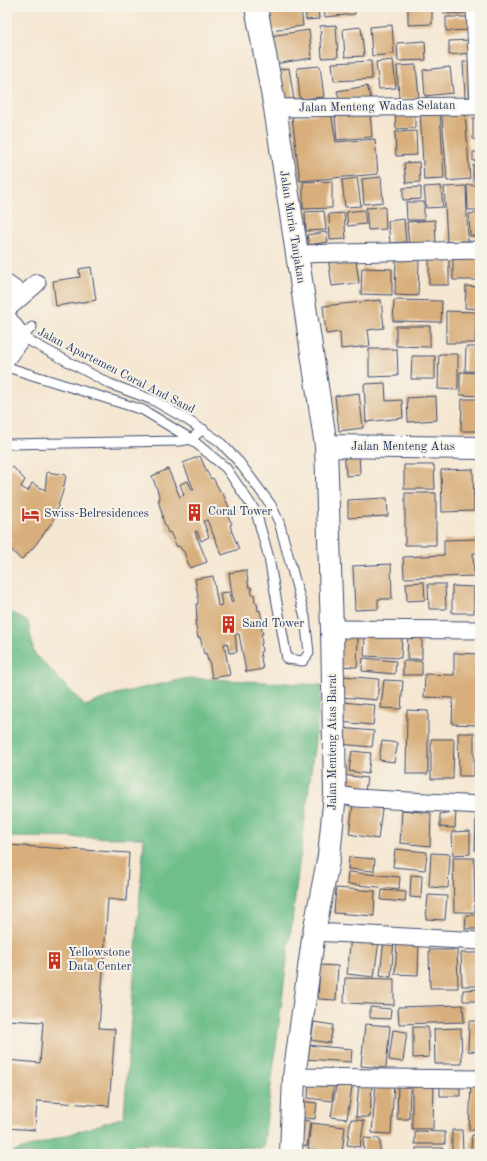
<svg xmlns="http://www.w3.org/2000/svg" width="487" height="1161" viewBox="0 0 487 1161" font-family="'Old Standard TT',serif">
<style>
.forest{fill:#70bf8a;stroke:#467774}
.building{fill:#d8af7c}
.lines{fill:none;stroke-linecap:round;stroke-linejoin:round}
.lane-casing{stroke:#3c4b6f;stroke-width:11}
.street-casing{stroke:#3c4b6f;stroke-width:19}
.secondary-casing{stroke:#3c4b6f;stroke-width:24}
.lane{stroke:#fff;stroke-width:9}
.street{stroke:#fff;stroke-width:17}
.secondary{stroke:#fff;stroke-width:22}
.labels{text-anchor:middle;dominant-baseline:central;stroke-width:4;stroke-linejoin:round;paint-order:stroke}
.street-label{font-size:12px;fill:#1b2f5e;stroke:#f7f3e8}
.poi-label{font-size:12px;fill:#1b2f5e;stroke:#f7f3e8;text-anchor:start}
</style>
<rect width="100%" height="100%" fill="#f7f3e8"/>
<filter id="ink" filterUnits="userSpaceOnUse"><feTurbulence type="fractalNoise" baseFrequency=".025" numOctaves="2"/><feDisplacementMap in="SourceGraphic" scale="8" xChannelSelector="R" yChannelSelector="G"/><feConvolveMatrix kernelMatrix="1 2 1 2 8 2 1 2 1" color-interpolation-filters="sRGB"/></filter>
<filter id="wash" filterUnits="userSpaceOnUse"><feTurbulence type="fractalNoise" baseFrequency=".012" numOctaves="4" result="noise"/><feDisplacementMap in="SourceGraphic" scale="16" xChannelSelector="R" yChannelSelector="G"/><feGaussianBlur stdDeviation="0.9" result="paint"/><feColorMatrix in="noise" values="0 0 0 0 0 0 0 0 0 0 0 0 0 0 0 0 0 1.4 0 .05"/><feComposite in="paint" operator="in"/></filter>
<g filter="url(#wash)">
<rect width="100%" height="100%" fill="#f5e7d2"/>
<!-- forest -->
<path class="forest" d="M7,610L28,622L34,653L85,706L116,694L189,678L322,685L263,1148L138,1144L104,1154H7L124,1117L144,838L7,837Z"/>
<g id="blocks">
<!-- building -->
<path class="building" d="M268,7H301L303,26L270,30Z
M305,7H318L319,19L306,20Z
M324,7H354L355,14L325,17Z
M408,7H432V24L408,25Z
M444,7H467V13L444,14Z
M446,17H469V30L446,31Z
M336,25L338,57L322,58L320,26Z
M392,25L394,54L372,56L370,27Z
M361,27L364,56L345,57L343,29Z
M309,30L312,58L275,64L270,36Z
M470,40L471,53L449,55V41Z
M425,41L426,60L398,61L397,43Z
M393,60L396,88L379,89L376,62Z
M371,61L372,79L334,81L332,63Z
M463,62H473L474,97H465Z
M416,65L419,98L399,99L397,66Z
M320,66L324,97L300,99L297,68Z
M450,67L453,93L425,96L423,70Z
M289,68L294,100L280,102L276,70Z
M367,86L371,98L340,102L337,91Z
M370,111L372,137L337,140L335,115Z
M440,111L444,179L424,180L420,112Z
M331,112L336,142L375,139L378,174L300,181L292,117Z
M395,113H415V128L396,129Z
M465,113L470,179L447,181L442,115Z
M473,118H480V139H473Z
M416,131L417,155L396,156L395,132Z
M473,152H480V162L473,161Z
M419,162L420,182L406,183L404,163Z
M473,165H480V181H473Z
M381,177L383,202L364,204L362,179Z
M357,178L361,206L345,207L342,180Z
M332,181V208L303,209V182Z
M467,185H480V210H468Z
M441,186L443,207L426,208L424,187Z
M466,186L468,241L447,242L444,187Z
M421,187V199L403,200V188Z
M406,202H424V220H407Z
M385,207L386,229L368,230L366,208Z
M364,210L366,224L348,226L346,212Z
M324,211L326,230L306,231L305,212Z
M344,213L346,239L330,240L329,214Z
M480,213V236H470L469,214Z
M404,219L406,242L390,243L388,221Z
M435,220L436,244L409,246L407,222Z
M326,232L328,242L309,245L307,235Z
M355,253L359,283L332,286L328,257Z
M429,253H449V285H429Z
M396,257L419,258L418,296L395,295Z
M453,258H480V280H453Z
M91,267L96,300L56,306L53,281L80,277L79,269Z
M362,268L392,269V295L361,294Z
M466,286L480,287V309L465,308Z
M381,300L384,328L368,330L370,346L341,349L340,332L326,334L323,306Z
M394,300L442,301L441,322L393,321Z
M446,311L476,312L475,343H446Z
M396,326H430V347L396,346Z
M466,347H480V371H465Z
M369,349H397L398,376L369,377Z
M439,354H458V390L438,389Z
M412,356H435V379H411Z
M460,372L480,373V396L460,395Z
M385,383L386,401L402,400L403,418L366,422L364,384Z
M359,393L363,428L339,431L335,396Z
M436,396L437,420L408,422L407,398Z
M462,399H480V431H461Z
M359,450L360,475L346,476L344,451Z
M200,456L207,472L211,479L213,478L221,493L222,492L229,507L227,508L230,515L228,516L232,524L230,525L232,532L239,549L222,555L207,520L203,521L209,537L201,541L197,531L195,532L207,562L190,568L184,552L179,546L177,547L170,532L168,533L162,517H163L158,500H160L158,492L152,476L168,469L180,497L184,495L180,484L188,481L192,490H194L183,463Z
M404,465H434L435,489H404Z
M13,467L25,480L21,487L28,491L32,483L45,490L47,472L66,475L63,491L53,521L33,548L21,560L8,546L12,539L7,537V472Z
M473,469L474,511L442,512L441,470Z
M405,493H436V545H405Z
M387,498L388,516L348,518V500Z
M480,499V510H477Z
M478,539L479,553H473L474,576L404,578L403,557L444,555V540Z
M477,561H480V580H478Z
M391,564L392,599H378V609L355,610L353,566Z
M246,570L249,587H251L252,595L254,594L255,603H257L258,611L260,610L263,626L261,627L263,634H261L262,644H261L262,651L260,652L263,669L246,672L239,634H235L237,652L229,653L227,643L224,644L230,675L212,678L209,660L208,661L206,653L204,654L200,637L198,638L195,621H197L196,604H198V596L195,579L213,576L218,606L222,605L220,593L229,592L231,602H233L229,573Z
M424,582L425,600L407,601L406,583Z
M428,584H445L446,609H429Z
M452,586L474,587V613H452Z
M338,633H358L357,667L337,666Z
M408,633L422,634V659H407Z
M365,634L402,636L401,658L364,656Z
M454,653L479,654L477,725L452,724L453,698L424,697L425,674L454,675Z
M363,658L396,661L395,674L362,671Z
M403,661H422V675H403Z
M342,676L379,679L377,700L341,697Z
M384,680L403,681L401,709L381,708Z
M341,702L375,705L373,725L339,722Z
M407,710L428,711V774H406Z
M340,728L374,731L372,747L339,744Z
M458,733H474V776H459Z
M478,733H480V777H478Z
M431,739H454L453,779H431Z
M382,741L398,743L394,762L379,760Z
M352,751L371,753L368,774L349,771Z
M342,775L367,778L365,791L341,788Z
M353,805L382,809L378,839L349,834Z
M402,810L431,813L430,846L400,843Z
M456,811L455,828L440,827V814Z
M476,811H480V851H475Z
M470,831V854L453,855L452,832Z
M7,845L129,853L126,901L108,899L99,1028L115,1029L109,1106L37,1101L35,1130L7,1128V1060L40,1063L43,1022L7,1020Z
M395,849L427,852L425,870L393,867Z
M431,853L450,854L448,888L429,887Z
M349,857L375,859L374,871L348,869Z
M453,858H474L475,912H454Z
M477,858H480V873H477Z
M348,872L400,877L399,889L347,884Z
M411,875L422,876L421,898L410,897Z
M336,888L375,891L374,916L334,913Z
M382,890L406,892L405,902L381,900Z
M428,895L447,896L445,920L426,919Z
M466,915H480V929H465Z
M351,937L379,941L374,977L347,974Z
M384,939L394,940L391,977L380,975Z
M397,943L419,944L418,975L395,974Z
M429,950H457L458,988H430Z
M461,953H480V986H462Z
M320,965L338,966L336,1000L318,999Z
M345,978L394,979V1005L344,1003Z
M480,989V1001H463V990Z
M463,1005L464,1022L399,1024L398,1007Z
M370,1007L391,1009L390,1019L370,1018Z
M469,1021H480V1052L468,1051Z
M314,1022L333,1025L330,1043L311,1040Z
M365,1024L390,1026L386,1068L361,1066Z
M413,1027H428L429,1057L413,1058Z
M461,1028L462,1064H435L434,1029Z
M393,1030L407,1032L403,1062L389,1060Z
M306,1045L352,1049L351,1062L305,1059Z
M337,1079L353,1081L347,1119L331,1117Z
M309,1080L334,1082L332,1101L308,1098Z
M440,1080H460V1096H440Z
M412,1081H434L433,1129H412Z
M359,1082L372,1083L370,1117H356Z
M376,1082L394,1083L391,1134L372,1133Z
M398,1084H410L409,1119H397Z
M471,1084H480V1130H469Z
M299,1101L317,1103L315,1119L297,1117Z
M297,1119L310,1121L307,1146L294,1144Z
M351,1119L364,1121L360,1147L347,1145Z
M311,1123L345,1127L342,1153L308,1149Z
M452,1130H462L463,1151H452Z
M415,1131L445,1132V1144H415Z
M472,1135L480,1136V1149H471Z
M364,1138L380,1139V1151L409,1154H363Z
M416,1148H443V1154H415Z"/>
</g>
</g>
<g filter="url(#ink)">
<use href="#blocks" fill-opacity="0" stroke="#3c4b6f" stroke-width="1"/>
<g class="lines">
<defs>
<path id="lane" d="M7,367L143,410L191,439L226,468L256,512L269,558L287,659L303,661L309,653L305,617L279,522L271,505L239,462L219,441L186,419L153,400L110,384L22,337L32,327
M7,444L180,441L191,439L203,429"/>
<path id="street" d="M475,7L479,106
M275,108L480,106
M296,254L480,250
M7,284L23,295
M7,309L37,283
M7,317L22,337L7,358
M332,629L480,630
M335,794L356,798L480,805
M314,932L480,941
M294,1077L480,1079"/>
<path id="secondary" d="M256,7L275,108L326,446L332,629L335,794L329,856L314,932L294,1077L291,1154
M326,446L480,448"/>
</defs>
<!-- lane casing -->
<use href="#lane" class="lane-casing"/>
<!-- street casing -->
<use href="#street" class="street-casing"/>
<!-- secondary casing -->
<use href="#secondary" class="secondary-casing"/>
<!-- lane -->
<use href="#lane" class="lane"/>
<!-- street -->
<use href="#street" class="street"/>
<!-- secondary -->
<use href="#secondary" class="secondary"/>
</g>
</g>
<!-- icons -->
<defs>
<symbol id="building-bare" viewBox="-9 -9 18 18"><path d="M-4-6H4V6H1V3H-1V6H-4ZM-2.5-4.3h1.7v1.8h-1.7ZM.8-4.3h1.7v1.8H.8ZM-2.5-1h1.7V.8h-1.7ZM.8-1h1.7V.8H.8Z" fill="#c8321e" stroke="#f7f3e8" stroke-width="2.5" paint-order="stroke"/></symbol>
<symbol id="hotel-bare" viewBox="-9 -9 18 18"><path d="M-6-4.5h1.5V1H6V5H4.5V3h-9V5H-6ZM-4 0a1.8 1.8 0 1 1 3.6 0ZM.5 0V-2.5h3Q6-2.5 6 0Z" fill="#c8321e" stroke="#f7f3e8" stroke-width="2.5" paint-order="stroke"/></symbol>
</defs>
<g fill-rule="evenodd">
<use href="#building-bare" x="182" y="500" width="25" height="25"/>
<use href="#hotel-bare" x="18" y="502" width="25" height="25"/>
<use href="#building-bare" x="216" y="612" width="25" height="25"/>
<use href="#building-bare" x="42" y="948" width="25" height="25"/>
</g>
<g class="labels">
<!-- street labels -->
<g class="street-label">
<text transform="translate(377 107) rotate(-1)">Jalan Menteng Wadas Selatan</text>
<text transform="translate(292 227) rotate(81)">Jalan Muria Tanjakan</text>
<text transform="translate(116 371) rotate(27)">Jalan Apartemen Coral And Sand</text>
<text x="403" y="447">Jalan Menteng Atas</text>
<text transform="translate(333 742) rotate(-90)">Jalan Menteng Atas Barat</text>
</g>
<!-- poi labels -->
<g class="poi-label">
<text x="208" y="512">Coral Tower</text>
<text x="44" y="514">Swiss-Belresidences</text>
<text x="242" y="624">Sand Tower</text>
<text x="68" y="953">Yellowstone<tspan x="68" dy="14">Data Center</tspan></text>
</g>
</g>
<!-- margin -->
<rect width="487" height="1161" fill="none" stroke="#f7f3e8" stroke-width="24"/>
</svg>
